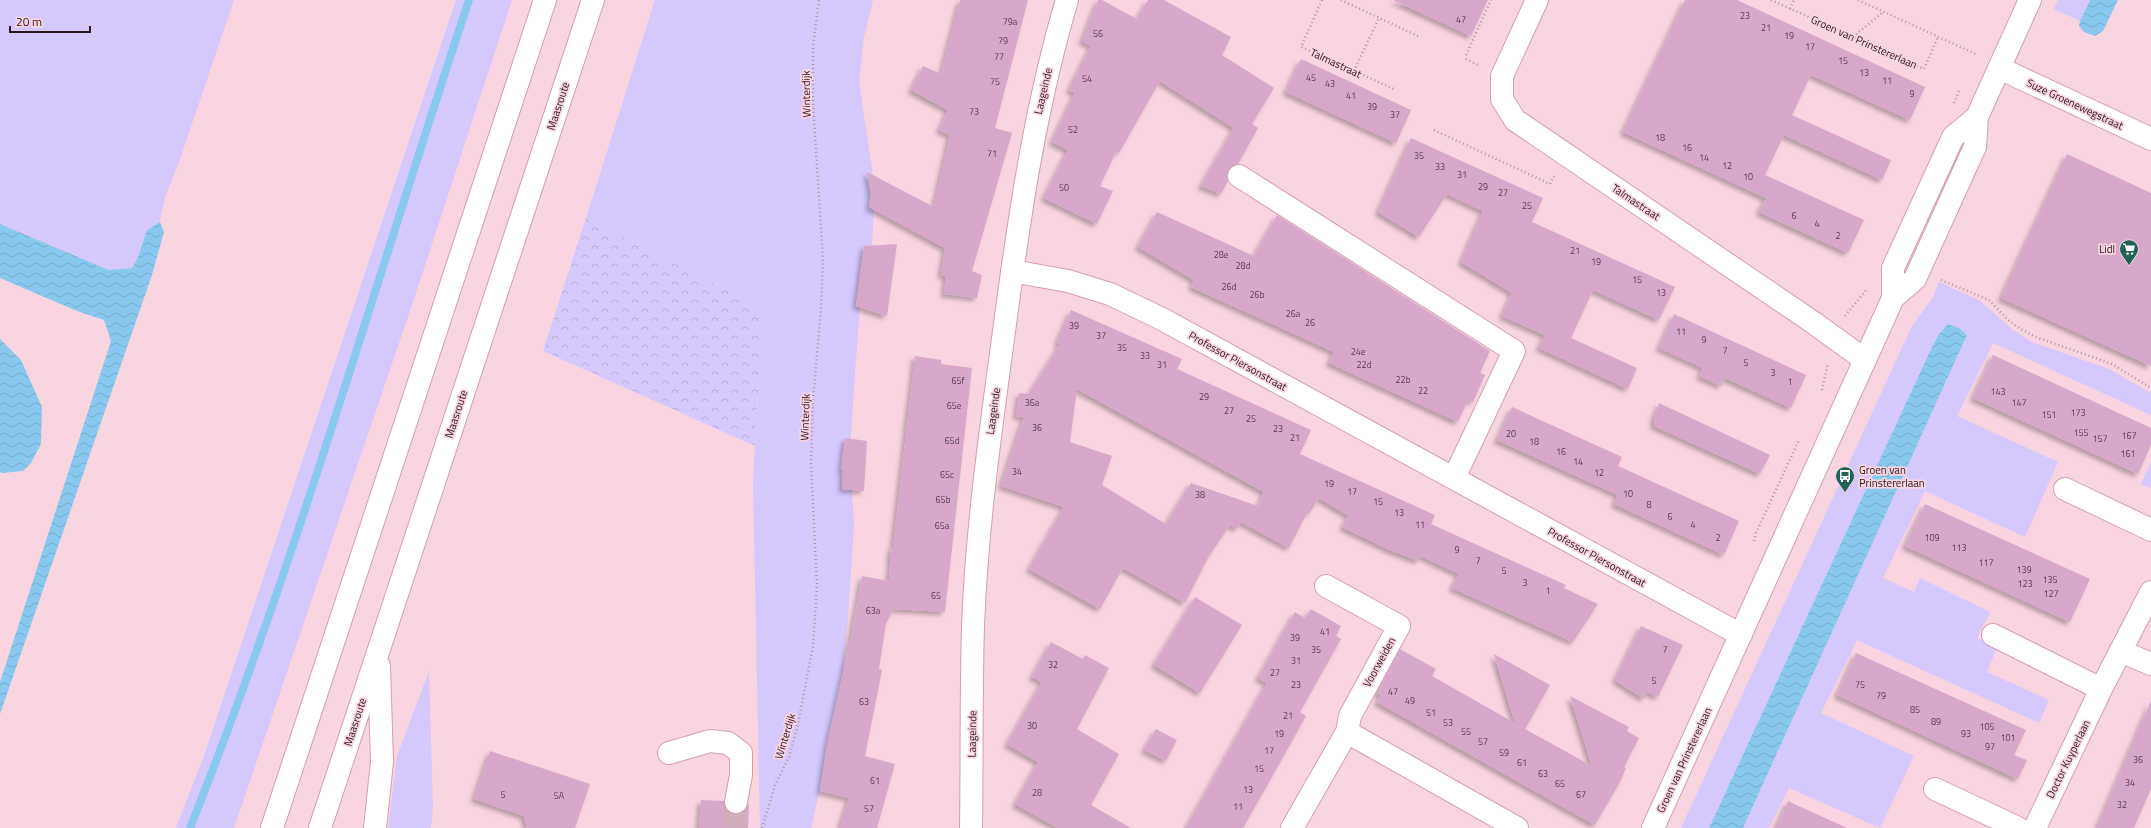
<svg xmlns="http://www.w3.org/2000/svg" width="2151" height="828" viewBox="0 0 2151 828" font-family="'Titillium Web',sans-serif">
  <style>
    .green { fill: #d5c8fc }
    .forest { fill: url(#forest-crowns) }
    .water { fill: url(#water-waves) }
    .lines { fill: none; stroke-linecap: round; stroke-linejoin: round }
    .stream { stroke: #89c9f0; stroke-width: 8 }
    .building { fill: #d7a8ca; fill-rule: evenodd; filter: url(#shadow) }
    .minor-tunnel { stroke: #d0afba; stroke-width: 22; stroke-dasharray: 22 11; stroke-linecap: butt }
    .minor-casing { stroke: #d59db0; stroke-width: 24 }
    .highway-casing { stroke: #d59db0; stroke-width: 24 }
    .path { stroke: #b1929d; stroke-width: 2.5; stroke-dasharray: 1 3; stroke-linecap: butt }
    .minor { stroke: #fff; stroke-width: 22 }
    .highway { stroke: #fff; stroke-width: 22 }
    .labels { text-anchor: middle; stroke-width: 3.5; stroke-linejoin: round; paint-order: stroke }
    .number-label { font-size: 9px; fill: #573b4a }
    .street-label { font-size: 11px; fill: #2c171f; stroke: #f9d5e1 }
    .poi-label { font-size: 11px; fill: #2c171f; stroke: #f9d5e1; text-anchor: end }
  </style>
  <defs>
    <pattern id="forest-crowns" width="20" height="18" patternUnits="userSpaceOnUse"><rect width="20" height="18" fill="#d5c8fc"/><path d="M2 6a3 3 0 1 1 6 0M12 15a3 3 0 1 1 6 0" fill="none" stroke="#b7abd8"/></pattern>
    <pattern id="water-waves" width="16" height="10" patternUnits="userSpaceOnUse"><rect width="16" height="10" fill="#89c9f0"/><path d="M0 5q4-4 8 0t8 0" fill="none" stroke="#76accd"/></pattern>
    <filter id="shadow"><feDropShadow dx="-3.5" dy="3.5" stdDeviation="2" flood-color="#0004"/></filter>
  </defs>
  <rect width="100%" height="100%" fill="#f9d5e1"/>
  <path class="green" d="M0 0H234L179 162 165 197 160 222 147 230 138 257 132 268 110 270 0 224Z
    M456 0H512L413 302 234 828H176L204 756Z
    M655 0H873L864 37 859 81 875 190 871 264 860 306 854 387 850 452 854 525 849 604 841 702 811 828H760L753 481 763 313 750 302 586 218Z
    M2058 0H2090L2080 21 2054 9Z
    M1939 282 1979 300 2013 330 2032 342 2109 369 2151 393V415L1993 343 1957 416 2058 462 2025 537 1925 491 1883 578 1914 592 1920 578 1990 612 1977 638 1997 647 1987 672 2049 700 2039 723 1857 640 1821 713 1914 756 1880 828 1789 788 1769 828H1743L1967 335 1959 328 1948 325 1939 334 1931 349 1709 828H1681L1912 326 1933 297Z
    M2151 462V488L2141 484Z
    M429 671 433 807 431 828H388L397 756Z"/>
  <path class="forest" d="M586 218 750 302 763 313 755 446 543 351Z"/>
  <path class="water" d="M2090 0H2118L2103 31 2095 36 2084 32 2079 26 2080 21Z
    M160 222 164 232 152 275 0 714V682L111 341 104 320 77 311 0 278V224L109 270 132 268 138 257 147 230Z
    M1948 324 1959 328 1967 335 1743 828H1709L1931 349 1939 334Z
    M0 339 21 360 42 407 41 444 31 463 23 471 2 473 0 472Z"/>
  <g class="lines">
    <path class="stream" d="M190 828C298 558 377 276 469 0"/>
  </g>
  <path class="building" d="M960 0H1028L995 128 1012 133 972 271 982 275 977 298 944 294 946 276 941 275 945 248 869 207 871 195 867 172 934 207 950 135 939 130 948 110 911 90 923 66 941 74Z
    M1098 0H1102L1137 19 1148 0H1164L1231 37 1222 55 1274 88 1252 124 1258 128 1238 164 1228 170V181L1221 194 1201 186 1234 128 1160 81 1119 153 1116 152 1100 186 1113 191 1097 224 1044 198 1068 150 1052 142 1075 93 1069 90 1091 46 1082 41Z
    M1393 0H1488L1471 36Z
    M1685 0H1737L1925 87 1910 120 1811 75 1792 115 1891 160 1882 180 1784 135 1765 175 1864 220 1848 253 1759 212 1766 198 1623 132Z
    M1301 59 1411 110 1396 143 1286 92Z
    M1411 138 1543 198 1532 222 1675 287 1659 320 1593 290 1571 338 1637 368 1628 389 1539 348 1545 335 1502 316 1512 293 1461 262 1483 211 1447 194 1419 237 1378 212Z
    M2067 154 2151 193V366L2001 298Z
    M1157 212 1254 256 1277 215 1490 351 1480 373 1485 375 1473 402 1468 400 1458 422 1329 363 1334 352 1191 287 1194 280 1138 247Z
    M897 244 887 316 856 306 864 246Z
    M1071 310 1182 359 1177 369 1311 430 1300 454 1435 515 1431 524 1566 585 1564 588 1598 604 1573 642 1452 588 1459 574 1421 556 1418 561 1396 552V553L1342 527 1349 516 1319 498 1309 514 1307 513 1289 548 1241 522 1237 529 1230 525 1209 556 1185 603 1123 568 1100 609 1029 569 1064 507 1001 486 1024 417 1016 416 1019 393 1029 394 1060 344 1057 343ZM1077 389 1264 492 1258 506 1191 483 1166 524 1102 485 1112 456 1070 442Z
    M1674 314 1806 375 1791 408 1725 378 1721 386 1699 376 1703 368 1659 348Z
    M1993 355 2151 428V445L2138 474 1973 398Z
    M915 356 941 360V364L972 368 945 612 894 609 886 623 879 669 882 670 865 756 895 764 877 828H840L849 798 820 791 827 745 852 632 862 576 889 581 891 547H893Z
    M1659 403 1770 455 1760 474 1654 426V417Z
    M1512 407 1622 457 1618 466 1739 521 1724 555 1614 504 1618 495 1497 440Z
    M845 438 867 441 864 491 842 489 843 470H841Z
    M1925 504 2090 579 2070 622 1905 546Z
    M1195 597 1242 625 1200 693 1154 665Z
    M1311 609 1341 626 1336 636 1341 639 1300 712 1306 716 1264 791 1243 828H1186L1267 683 1258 678 1295 612 1305 618Z
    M1641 626 1683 645 1658 697 1647 692 1644 699 1615 680Z
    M1051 642 1083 659 1085 655 1109 668 1077 729 1119 754 1091 805 1131 828H1058L1015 804 1038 762 1007 744 1042 682 1032 677Z
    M1400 649 1436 669 1432 676 1515 723 1494 654 1550 685 1525 729 1592 766 1570 696 1629 727 1627 731 1639 738 1624 767 1626 768 1620 782 1595 825 1377 702 1381 695 1377 693Z
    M1856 653 2026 730 2014 755 2027 760 2018 779 1837 695Z
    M2151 701V789L2134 828H2097Z
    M1156 729 1177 740 1166 761 1144 750Z
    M490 751 590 784 575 828H527L524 816 474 799Z
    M701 800 724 801 728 811 734 814 745 810 749 803 748 828H699Z
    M1788 801 1790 802 1847 828H1776Z"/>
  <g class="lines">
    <path class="minor-tunnel" d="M734 828 736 802"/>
    <g class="minor-casing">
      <path id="minor" d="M1537 0 1502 76V99L1515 120 1814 323 1865 360
        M1999 68 2151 139
        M1239 176 1514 351 1454 478
        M1012 271 1068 281 1110 294 1162 319 1741 635
        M1893 298V268L1953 137 1977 117
        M2065 489 2151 530
        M1326 586 1399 626 1350 716 1347 732
        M1993 635 2101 689
        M2120 651 2151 664
        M669 753 710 741 728 743 741 753V775L736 802
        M1935 789 2018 828
        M971 828C972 761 971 693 973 626 977 520 993 414 1007 309 1021 205 1037 101 1067 0
        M1292 828 1347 732 1517 828
        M1653 828 1893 298 1915 279 1968 162 1975 147 1977 117 2030 0
        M2035 828 2101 689 2151 592"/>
    </g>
    <g class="highway-casing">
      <path id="highway" d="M272 828 545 0
        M320 828 593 0
        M375 828 382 762 379 666"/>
    </g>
    <path class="path" d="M1322 0 1301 47 1396 90
      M1341 0 1420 37
      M1771 0 1924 69 1938 37
      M1858 0 1976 54
      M1790 9 1794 0
      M1853 37 1883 12
      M1466 55 1491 0
      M1466 59 1480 66
      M1354 71 1379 18
      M1954 103 1959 91
      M1434 130 1550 184 1554 176
      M1941 280 1989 300 2007 319 2019 328 2036 337 2112 364 2151 388
      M1845 316 1867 289
      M1822 390 1828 363
      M1754 541 1756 533 1799 440
      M762 828 775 785 789 757 797 729 813 646 817 586 811 464 813 400 821 309 823 260 813 103V46L819 0"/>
    <use href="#minor" class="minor"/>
    <use href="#highway" class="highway"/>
  </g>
  <defs>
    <g id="supermarket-pin" transform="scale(1)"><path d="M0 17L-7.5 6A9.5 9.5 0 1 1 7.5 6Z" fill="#1e6355" stroke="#f9d5e1"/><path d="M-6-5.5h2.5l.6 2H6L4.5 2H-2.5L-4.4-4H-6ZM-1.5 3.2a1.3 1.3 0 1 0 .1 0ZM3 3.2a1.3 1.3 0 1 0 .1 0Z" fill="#fff"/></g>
    <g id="bus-pin" transform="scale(1)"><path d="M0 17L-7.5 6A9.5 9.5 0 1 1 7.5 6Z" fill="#1e6355" stroke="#f9d5e1"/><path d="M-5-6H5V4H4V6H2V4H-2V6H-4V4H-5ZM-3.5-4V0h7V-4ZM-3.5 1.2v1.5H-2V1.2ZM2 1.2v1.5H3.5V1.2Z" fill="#fff"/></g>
  </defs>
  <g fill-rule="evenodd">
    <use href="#supermarket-pin" x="2129" y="249"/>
    <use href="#bus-pin" x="1845" y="476"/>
  </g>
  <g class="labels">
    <g class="number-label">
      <text x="1745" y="19">23</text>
      <text x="1461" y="23">47</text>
      <text x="1010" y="25">79a</text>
      <text x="1766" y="31">21</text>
      <text x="1098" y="37">56</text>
      <text x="1789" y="39">19</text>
      <text x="1003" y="44">79</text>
      <text x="1810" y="50">17</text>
      <text x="999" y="60">77</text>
      <text x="1843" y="64">15</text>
      <text x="1864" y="76">13</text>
      <text x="1311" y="81">45</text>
      <text x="1087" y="82">54</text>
      <text x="1887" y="84">11</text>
      <text x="995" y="85">75</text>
      <text x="1330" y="87">43</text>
      <text x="1912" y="97">9</text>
      <text x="1351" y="99">41</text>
      <text x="1372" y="110">39</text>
      <text x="974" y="115">73</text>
      <text x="1395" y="118">37</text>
      <text x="1073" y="133">52</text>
      <text x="1660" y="141">18</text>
      <text x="1687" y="151">16</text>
      <text x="992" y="157">71</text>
      <text x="1419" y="159">35</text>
      <text x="1704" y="161">14</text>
      <text x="1727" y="169">12</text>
      <text x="1440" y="170">33</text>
      <text x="1462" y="178">31</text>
      <text x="1748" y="180">10</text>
      <text x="1483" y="190">29</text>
      <text x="1064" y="191">50</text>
      <text x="1503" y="196">27</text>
      <text x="1527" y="209">25</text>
      <text x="1794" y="219">6</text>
      <text x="1817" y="227">4</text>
      <text x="1838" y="239">2</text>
      <text x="1575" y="254">21</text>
      <text x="1221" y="258">28e</text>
      <text x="1596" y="265">19</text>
      <text x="1243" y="269">28d</text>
      <text x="1637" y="283">15</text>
      <text x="1229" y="290">26d</text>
      <text x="1661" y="296">13</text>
      <text x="1257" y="298">26b</text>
      <text x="1293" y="317">26a</text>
      <text x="1310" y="326">26</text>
      <text x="1074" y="329">39</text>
      <text x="1681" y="335">11</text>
      <text x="1101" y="339">37</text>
      <text x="1704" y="343">9</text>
      <text x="1122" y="351">35</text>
      <text x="1725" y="354">7</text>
      <text x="1358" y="355">24e</text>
      <text x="1145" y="359">33</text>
      <text x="1746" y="366">5</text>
      <text x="1162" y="368">31</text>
      <text x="1364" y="368">22d</text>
      <text x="1773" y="376">3</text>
      <text x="1403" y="383">22b</text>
      <text x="958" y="384">65f</text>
      <text x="1790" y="385">1</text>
      <text x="1423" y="394">22</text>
      <text x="1998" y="395">143</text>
      <text x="1204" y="400">29</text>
      <text x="1032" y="406">36a</text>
      <text x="2019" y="406">147</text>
      <text x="954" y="409">65e</text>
      <text x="1229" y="414">27</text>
      <text x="2078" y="416">173</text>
      <text x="2049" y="418">151</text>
      <text x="1251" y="422">25</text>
      <text x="1037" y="431">36</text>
      <text x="1278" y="432">23</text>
      <text x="2081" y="436">155</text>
      <text x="1511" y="437">20</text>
      <text x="2129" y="439">167</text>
      <text x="1295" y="441">21</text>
      <text x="2100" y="442">157</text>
      <text x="952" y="444">65d</text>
      <text x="1534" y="445">18</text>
      <text x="1561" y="455">16</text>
      <text x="2128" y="457">161</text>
      <text x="1578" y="465">14</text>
      <text x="1017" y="475">34</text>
      <text x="1599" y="476">12</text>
      <text x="947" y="478">65c</text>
      <text x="1329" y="487">19</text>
      <text x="1352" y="495">17</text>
      <text x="1628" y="497">10</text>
      <text x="1200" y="498">38</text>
      <text x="943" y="503">65b</text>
      <text x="1378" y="505">15</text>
      <text x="1649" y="508">8</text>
      <text x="1399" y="516">13</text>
      <text x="1670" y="520">6</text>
      <text x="1420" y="528">11</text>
      <text x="1693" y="528">4</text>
      <text x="942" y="529">65a</text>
      <text x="1718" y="541">2</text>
      <text x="1932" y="541">109</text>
      <text x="1959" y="551">113</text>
      <text x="1457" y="553">9</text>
      <text x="1478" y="564">7</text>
      <text x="1986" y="566">117</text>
      <text x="2024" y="573">139</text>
      <text x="1504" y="574">5</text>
      <text x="2050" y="583">135</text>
      <text x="1525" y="586">3</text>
      <text x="2025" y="587">123</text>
      <text x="1548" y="594">1</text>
      <text x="2051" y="597">127</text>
      <text x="936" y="599">65</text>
      <text x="873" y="614">63a</text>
      <text x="1325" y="635">41</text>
      <text x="1295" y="641">39</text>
      <text x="1316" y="653">35</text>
      <text x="1665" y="653">7</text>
      <text x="1296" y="664">31</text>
      <text x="1053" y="668">32</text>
      <text x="1275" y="676">27</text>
      <text x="1654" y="684">5</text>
      <text x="1296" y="688">23</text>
      <text x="1860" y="688">75</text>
      <text x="1393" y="695">47</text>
      <text x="1881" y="699">79</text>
      <text x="1410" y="704">49</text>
      <text x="864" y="705">63</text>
      <text x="1915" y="713">85</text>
      <text x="1431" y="716">51</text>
      <text x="1288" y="719">21</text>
      <text x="1936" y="725">89</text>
      <text x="1448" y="726">53</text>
      <text x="1032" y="729">30</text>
      <text x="1987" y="730">105</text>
      <text x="1466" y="735">55</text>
      <text x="1279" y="737">19</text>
      <text x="1966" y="737">93</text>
      <text x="2008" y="741">101</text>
      <text x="1483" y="745">57</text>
      <text x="1990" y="750">97</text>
      <text x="1269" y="754">17</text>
      <text x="1504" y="756">59</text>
      <text x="2138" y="763">36</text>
      <text x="1522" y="766">61</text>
      <text x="1259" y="772">15</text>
      <text x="1543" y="777">63</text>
      <text x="875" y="784">61</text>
      <text x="2130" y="786">34</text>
      <text x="1560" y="787">65</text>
      <text x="1248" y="793">13</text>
      <text x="1037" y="796">28</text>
      <text x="503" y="798">5</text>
      <text x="1581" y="798">67</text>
      <text x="559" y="799">5A</text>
      <text x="2122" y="808">32</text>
      <text x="1238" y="810">11</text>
      <text x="869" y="812">57</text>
    </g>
    <g class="street-label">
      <text transform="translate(1864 42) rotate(24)" y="4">Groen van Prinstererlaan</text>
      <text transform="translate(1336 63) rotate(25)" y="4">Talmastraat</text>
      <text transform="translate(1043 91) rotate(-77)" y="4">Laageinde</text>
      <text transform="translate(806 94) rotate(-91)" y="4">Winterdijk</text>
      <text transform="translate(2075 104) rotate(25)" y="4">Suze Groenewegstraat</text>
      <text transform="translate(558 106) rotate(-72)" y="4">Maasroute</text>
      <text transform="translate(1636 202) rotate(34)" y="4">Talmastraat</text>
      <text transform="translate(1238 361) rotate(29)" y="4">Professor Piersonstraat</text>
      <text transform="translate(993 411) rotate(-82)" y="4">Laageinde</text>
      <text transform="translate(456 414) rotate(-72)" y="4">Maasroute</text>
      <text transform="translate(805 417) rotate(-88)" y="4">Winterdijk</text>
      <text transform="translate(1597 557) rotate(29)" y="4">Professor Piersonstraat</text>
      <text transform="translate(1379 662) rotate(-61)" y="4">Voorweiden</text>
      <text transform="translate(355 722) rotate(-72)" y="4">Maasroute</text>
      <text transform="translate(972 734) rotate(-89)" y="4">Laageinde</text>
      <text transform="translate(785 736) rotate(-73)" y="4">Winterdijk</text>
      <text transform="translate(2068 759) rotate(-64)" y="4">Doctor Kuyperlaan</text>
      <text transform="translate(1684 760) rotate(-65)" y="4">Groen van Prinstererlaan</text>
    </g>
    <g class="poi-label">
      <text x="2115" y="253">Lidl</text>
      <text x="1859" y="474" text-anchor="start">Groen van<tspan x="1859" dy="13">Prinstererlaan</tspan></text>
    </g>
  </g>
  <path d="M10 26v6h80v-6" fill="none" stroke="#2c171f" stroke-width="2"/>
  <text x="16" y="26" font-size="12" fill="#2c171f" stroke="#f9d5e1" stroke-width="3" paint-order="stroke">20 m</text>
</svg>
